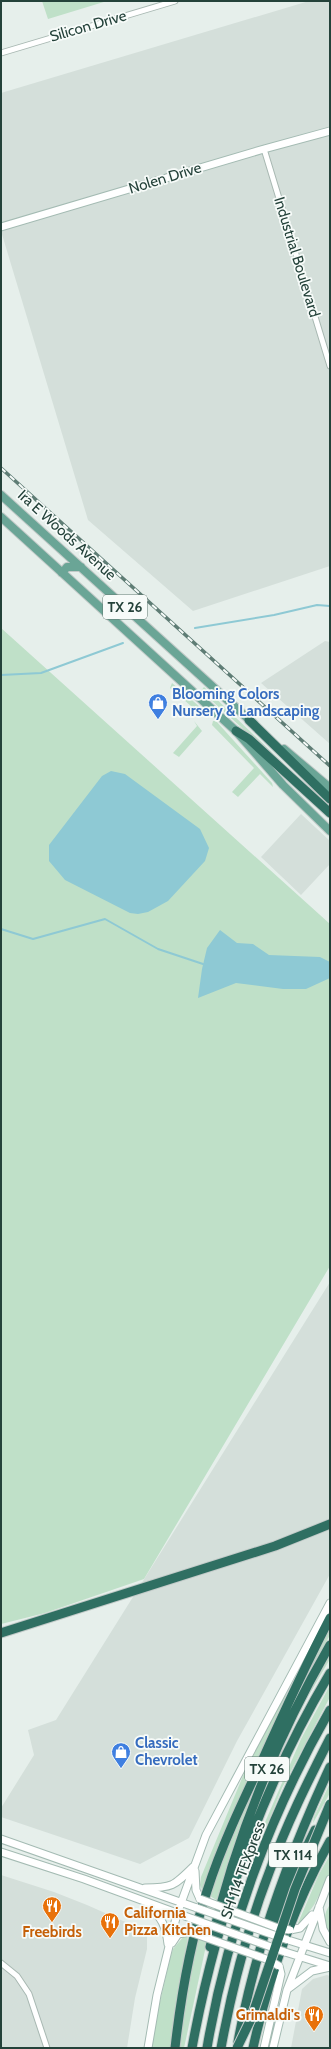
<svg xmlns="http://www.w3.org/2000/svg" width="331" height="2049" viewBox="0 0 331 2049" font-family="Cabin,sans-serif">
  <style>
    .built { fill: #d4dfda }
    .green { fill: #bfe0c8 }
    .water { fill: #8ec9d4 }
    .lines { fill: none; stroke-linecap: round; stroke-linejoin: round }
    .stream { stroke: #8ec9d4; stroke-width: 2 }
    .street-casing { stroke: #a8b8b2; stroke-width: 7 }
    .secondary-casing { stroke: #a4bbb3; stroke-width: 9 }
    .primary-casing { stroke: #c2cac8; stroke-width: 10 }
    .highway-casing { stroke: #c2cac8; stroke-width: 11 }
    .street { stroke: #fff; stroke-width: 5 }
    .secondary { stroke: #fff; stroke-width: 7 }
    .primary { stroke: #6aa596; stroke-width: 8 }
    .highway { stroke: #2f6f62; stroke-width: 9 }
    .rail-casing { stroke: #5f7d75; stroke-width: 3.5 }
    .rail { stroke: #f7fbf9; stroke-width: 2; stroke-dasharray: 6; stroke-linecap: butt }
    .secondary-bridge-casing { stroke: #a4bbb3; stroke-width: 9; stroke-linecap: butt }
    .highway-bridge-casing { stroke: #c2cac8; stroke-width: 11; stroke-linecap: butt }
    .secondary-bridge { stroke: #fff; stroke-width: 7 }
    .highway-bridge { stroke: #2f6f62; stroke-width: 9 }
    .labels { text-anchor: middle; stroke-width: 3.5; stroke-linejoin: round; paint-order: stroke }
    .shield { fill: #f7fbf9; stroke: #637a73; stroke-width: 1 }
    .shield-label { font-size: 14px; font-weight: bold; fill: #24423a }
    .street-label { font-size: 15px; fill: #24423a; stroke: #f7fbf9 }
    .shop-label { font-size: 15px; font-weight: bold; fill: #366cbe; stroke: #f7fbf9; text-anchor: start }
    .food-label { font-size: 15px; font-weight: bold; fill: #c56008; stroke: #f7fbf9; text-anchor: start }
  </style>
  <rect width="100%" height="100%" fill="#e6efeb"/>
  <path class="built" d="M309 1H330V566L193 611 88 520 1 231V93Z
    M325 641 330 642V744L261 683Z
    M301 814 330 841V864L301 895 261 857Z
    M330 1282V1574L237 1741 189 1838 140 1864 1 1817V1808L34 1755 28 1730 56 1720Z
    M1 1875 54 1892 87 1905 139 1928 147 1936V1949L135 1998 127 2048H1Z
    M327 1975 330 1976V2048H291L302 1989 313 1979Z"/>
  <path class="green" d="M42 1H107L48 19Z
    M1 628 330 924V1266L144 1579 45 1613 1 1624Z
    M172 683 200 707 201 712H198L170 688Z
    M204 687 283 763 282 764 201 691Z
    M194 721 202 731 179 757 173 753 197 726Z
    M213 721H216L272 783 273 787 260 774 238 797 232 792 254 768 212 725Z
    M330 1623V1635L310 1671 307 1669Z
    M330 1651V1659L306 1700 267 1777 288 1729Z
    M330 1685V1697L282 1788 266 1828 263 1827 301 1739Z
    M285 1695 287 1697 227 1824 203 1892 200 1885 201 1877 250 1759Z
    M260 1775 239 1832 218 1901 210 1896 212 1888 234 1829Z
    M330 1783V1793L313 1823 314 1817Z
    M330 1855V1873L314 1905 300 1924 298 1923 319 1874Z
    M330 1905V1933C322 1927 324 1911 330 1905Z
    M184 1936H188L174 2020 171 2048H152L155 2023 170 1959 173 1949Z
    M197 1938 207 1941 184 2048H178Z"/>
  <path class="water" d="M111 771 125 774 200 829 209 848 205 861 168 901 148 912 138 914 130 913 65 880 49 861V845L102 776Z
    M220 930 237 943 253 944 269 955 320 957 330 962V978L306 989H283L236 983 198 998 202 969 207 948Z"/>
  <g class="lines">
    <path class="stream" d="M195 628 274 615 317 605 330 606
      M1 675 41 673 123 643
      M1 929 33 939 105 919 158 949 203 964"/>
    <g class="street-casing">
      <path id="street" d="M1 53 175 1
        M264 149 330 366
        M1 1963 17 1976 29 1994 47 2048"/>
    </g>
    <g class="secondary-casing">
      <path id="secondary" d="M1 227 264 149 330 131
        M1 1839 197 1908
        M1 1852 84 1879 193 1919
        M195 1871 196 1890 200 1899
        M145 1888C172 1888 174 1886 193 1867
        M148 1906C162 1917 166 1927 168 1944
        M319 1907 323 1929 330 1942
        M290 1930 300 1928 312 1915
        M288 1940 330 1953
        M172 1943 178 1934 190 1932
        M285 1952 330 1966
        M288 1989 312 1971 330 1967
        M148 2048 157 1995 177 1914 206 1835 330 1603
        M264 2048 281 1974 279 1966
        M273 2048 287 1990 330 1879"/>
    </g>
    <g class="primary-casing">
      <path id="primary" d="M1 495 254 724
        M1 517 236 731 283 785 330 831
        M62 573 67 567H81
        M284 749 330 788"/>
    </g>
    <g class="highway-casing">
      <path id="highway" d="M249 720 330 799
        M236 731 249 739 330 813
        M1 1633 275 1546 330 1524
        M275 1920 292 1877 315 1830
        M210 1947C235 1840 275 1740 330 1645
        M238 2042C255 1947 289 1855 330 1767
        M175 2048C181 1995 190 1942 207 1891 221 1847 241 1805 261 1763 283 1714 305 1666 330 1618
        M192 2048C216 1917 262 1787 330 1673
        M207 2048C227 1930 270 1814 330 1710
        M221 2048C232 1988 248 1927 270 1870 286 1825 308 1781 330 1738
        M253 2048C269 1976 294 1905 330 1841"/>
    </g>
    <use href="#street" class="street"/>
    <use href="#secondary" class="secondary"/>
    <use href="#primary" class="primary"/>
    <use href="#highway" class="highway"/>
    <g class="rail-casing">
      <path id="rail" d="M1 468 330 766"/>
    </g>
    <use href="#rail" class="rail"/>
    <g class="secondary-bridge-casing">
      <path id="secondary-bridge" d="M200 1899 278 1928 290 1930
        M197 1908 288 1940
        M193 1919 285 1952
        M190 1932 269 1960 279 1966"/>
    </g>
    <g class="highway-bridge-casing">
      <path id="highway-bridge" d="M237 2048 251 2019 295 1889 330 1804"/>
    </g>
    <use href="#secondary-bridge" class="secondary-bridge"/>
    <use href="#highway-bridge" class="highway-bridge"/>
  </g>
  <defs>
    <g id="shop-pin" transform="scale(1)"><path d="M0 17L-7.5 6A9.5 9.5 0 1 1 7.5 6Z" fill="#3f7fe0" stroke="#f7fbf9"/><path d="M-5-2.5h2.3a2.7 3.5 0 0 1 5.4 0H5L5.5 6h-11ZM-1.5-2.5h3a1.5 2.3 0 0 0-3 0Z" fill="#fff"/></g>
    <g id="restaurant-pin" transform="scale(1)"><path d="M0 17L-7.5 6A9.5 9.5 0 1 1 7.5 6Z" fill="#e8710a" stroke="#f7fbf9"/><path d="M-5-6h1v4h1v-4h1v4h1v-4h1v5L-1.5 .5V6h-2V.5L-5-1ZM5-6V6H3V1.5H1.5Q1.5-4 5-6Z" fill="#fff"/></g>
  </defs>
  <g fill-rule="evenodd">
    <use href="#shop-pin" x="158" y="703"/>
    <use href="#shop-pin" x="121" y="1752"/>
    <use href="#restaurant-pin" x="52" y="1906"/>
    <use href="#restaurant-pin" x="110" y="1922"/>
    <use href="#restaurant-pin" x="314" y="2015"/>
  </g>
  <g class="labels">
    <g class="shield">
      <rect x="103" y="595" width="44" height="24" rx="3"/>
      <rect x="245" y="1757" width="44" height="24" rx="3"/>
      <rect x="269" y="1843" width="48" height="24" rx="3"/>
    </g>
    <g class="shield-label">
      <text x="125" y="612">TX 26</text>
      <text x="267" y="1774">TX 26</text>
      <text x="293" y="1860">TX 114</text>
    </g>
    <g class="street-label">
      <text transform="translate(88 26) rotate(-16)" y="5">Silicon Drive</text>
      <text transform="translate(165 178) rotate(-17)" y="5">Nolen Drive</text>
      <text transform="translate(297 257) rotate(73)" y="5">Industrial Boulevard</text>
      <text transform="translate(67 535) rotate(42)" y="5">Ira E Woods Avenue</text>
      <text transform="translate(243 1870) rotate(-70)" y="5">SH 114 TEXpress</text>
    </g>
    <g class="shop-label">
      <text x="172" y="699">Blooming Colors<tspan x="172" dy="17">Nursery &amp; Landscaping</tspan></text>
      <text x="135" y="1748">Classic<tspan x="135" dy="17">Chevrolet</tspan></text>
    </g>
    <g class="food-label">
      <text x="124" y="1918">California<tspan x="124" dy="17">Pizza Kitchen</tspan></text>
      <text x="52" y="1937" text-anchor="middle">Freebirds</text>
      <text x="300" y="2020" text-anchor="end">Grimaldi's</text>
    </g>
  </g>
  <rect width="331" height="2049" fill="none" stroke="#24423a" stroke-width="4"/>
</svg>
